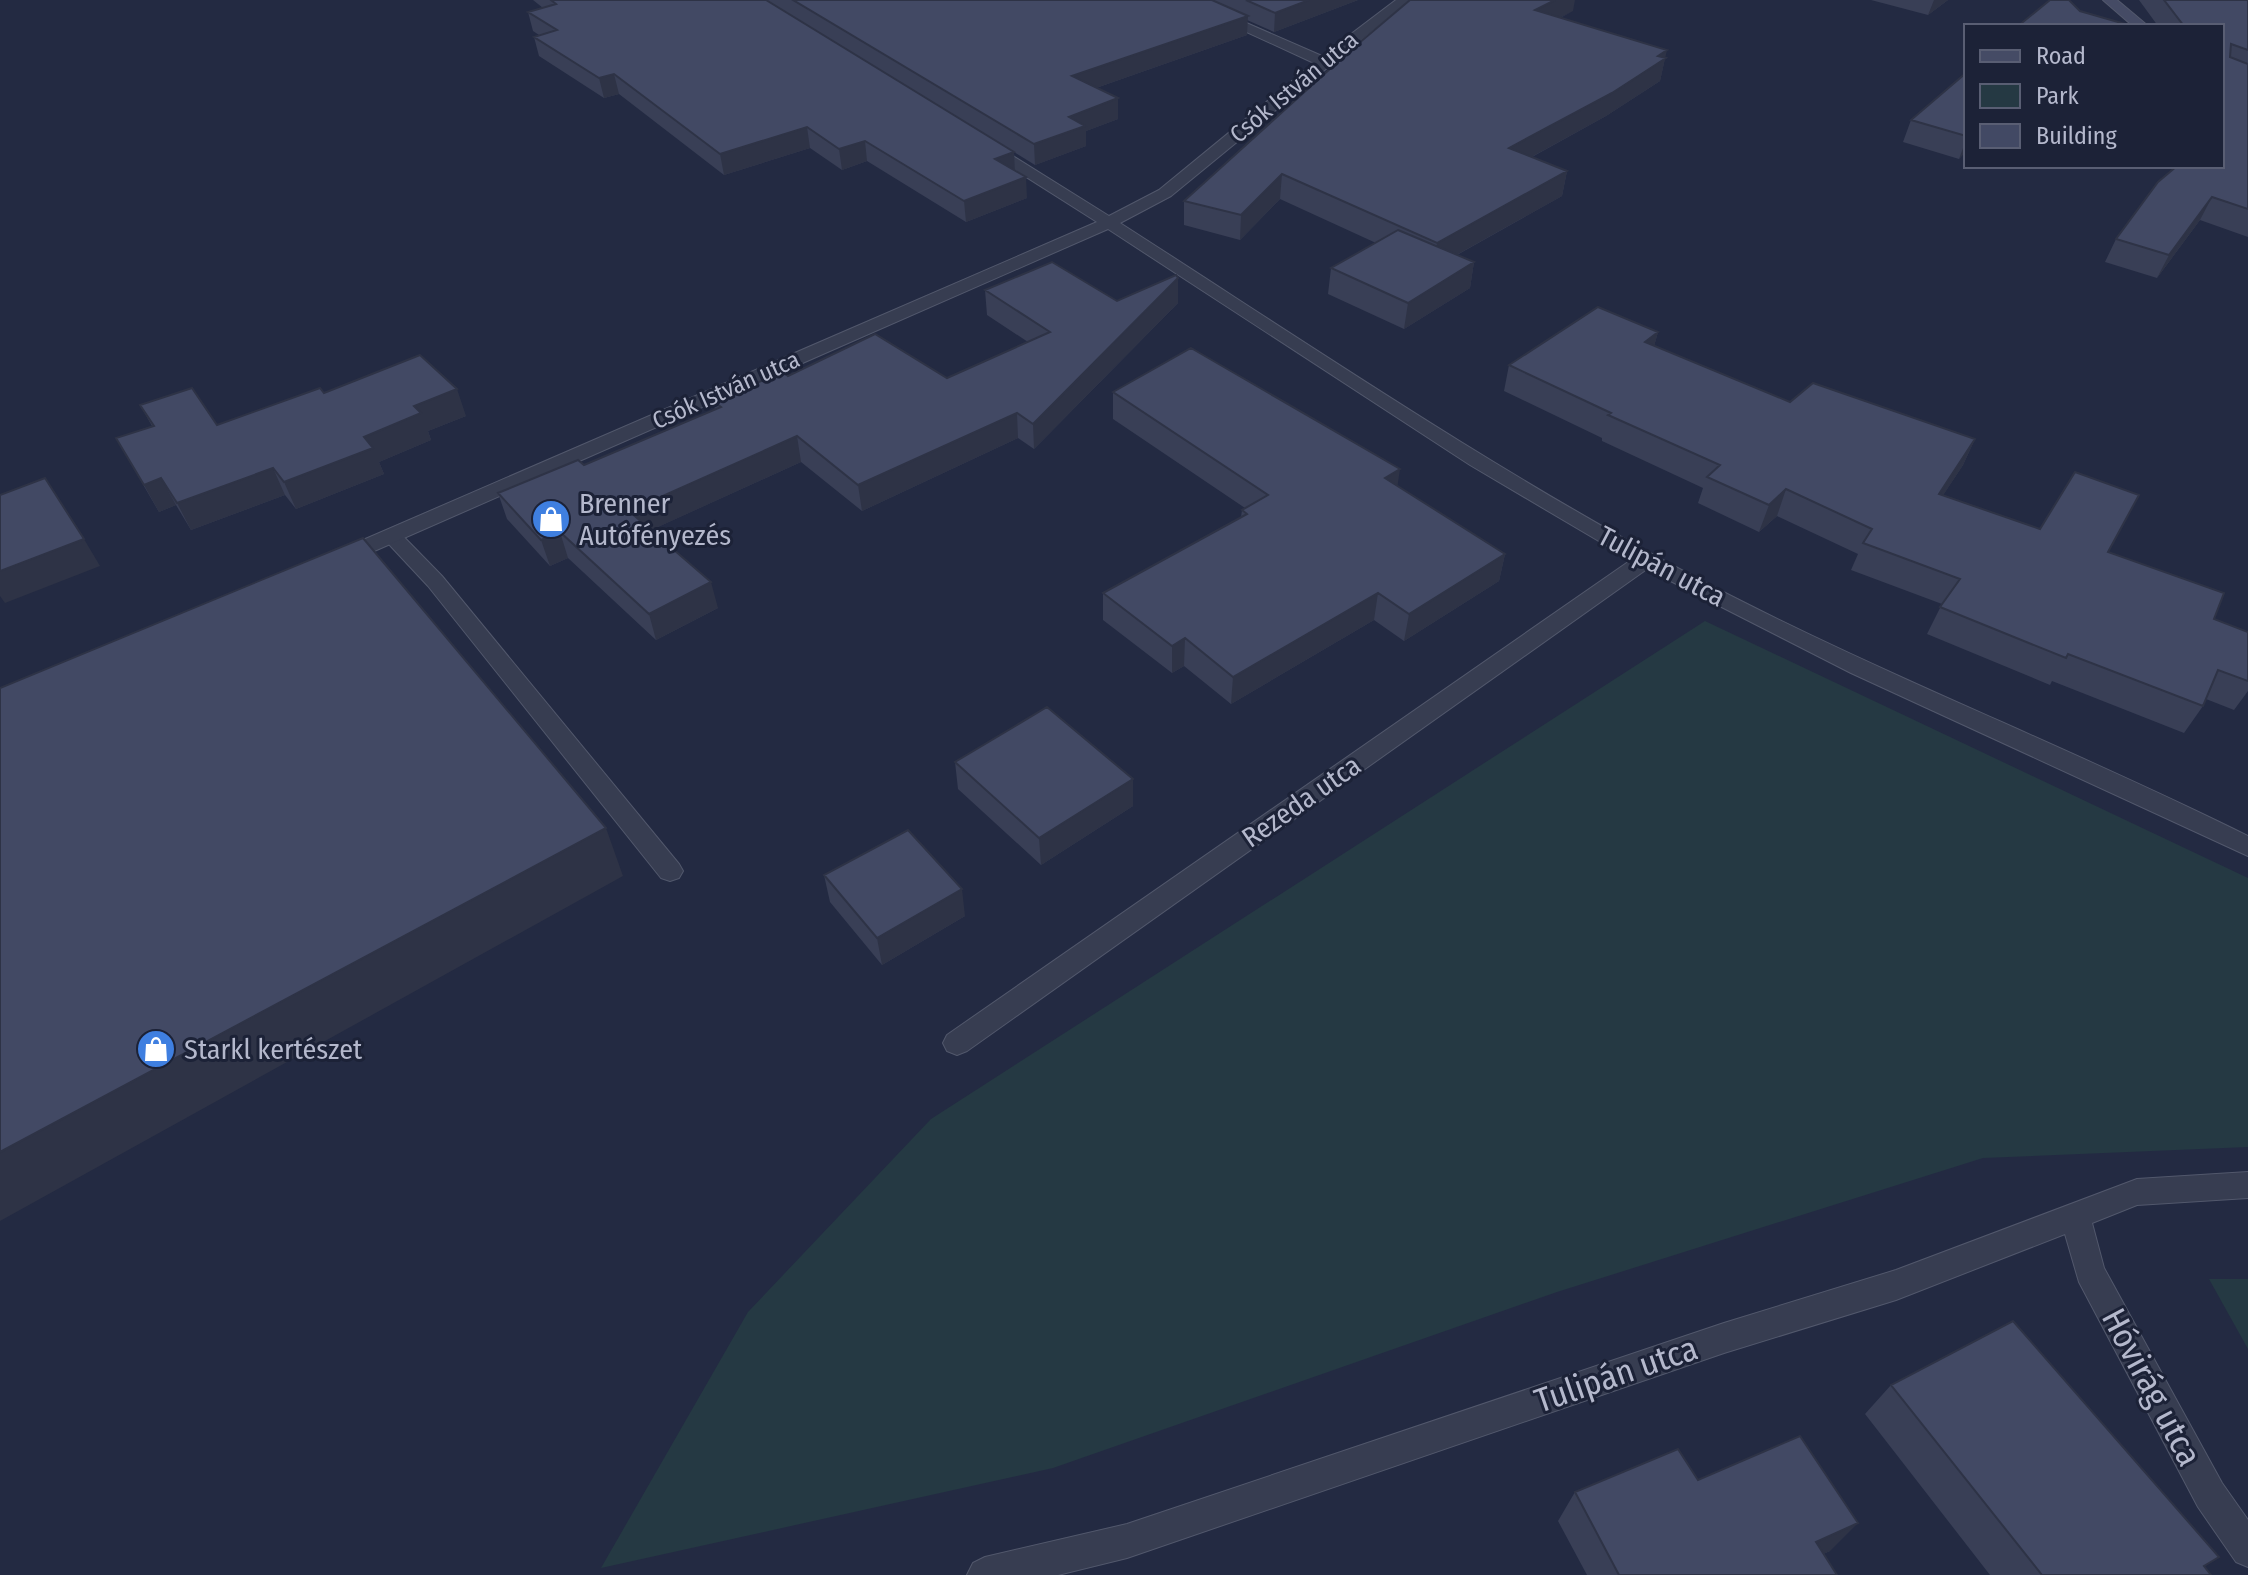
<svg xmlns="http://www.w3.org/2000/svg" width="2248" height="1575" viewBox="0 0 2248 1575" font-family="'Fira Sans Condensed',sans-serif">
  <style>
    .green { fill: #253943 }
    .lines { fill: none; stroke-linecap: round; stroke-linejoin: round }
    .service-casing { stroke: #52586c; stroke-width: 2 }
    .minor-casing { stroke: #52586c; stroke-width: 2 }
    .secondary-casing { stroke: #52586c; stroke-width: 2 }
    .service { fill: #373d51; fill-rule: evenodd }
    .minor { fill: #373d51; fill-rule: evenodd }
    .secondary { fill: #454b65; fill-rule: evenodd }
    .wall { fill: #393f56 }
    .shaded-wall { fill: #2e3346 }
    .building { fill: #424964; stroke: #2e3346; stroke-width: 2 }
    .labels { text-anchor: middle; stroke-width: 6; stroke-linejoin: round; paint-order: stroke }
    .far-street-label { font-size: 24px; fill: #b4b8cc; stroke: #1c2237 }
    .poi-label { font-size: 28px; fill: #b4b8cc; stroke: #1c2237; text-anchor: start }
    .street-label { font-size: 28px; fill: #b4b8cc; stroke: #1c2237 }
    .near-street-label { font-size: 34px; fill: #b4b8cc; stroke: #1c2237 }
  </style>
  <rect width="100%" height="100%" fill="#232a42"/>
  <path class="green" d="M1705 621 2248 878V1147L1983 1158 1557 1292 1053 1468 601 1568 748 1312 931 1119Z
    M2209 1279H2248V1349Z"/>
  <g class="lines">
    <g class="service-casing">
      <path id="service" d="M392 530 399 532 442 576 679 864 683 871 679 878 670 881 661 878 428 586 385 540 382 536Z"/>
    </g>
    <g class="minor-casing">
      <path id="minor" d="M1177 0H1194L1322 56 1396 0H1410L1171 196 1120 223C1307 343 1490 468 1687 573 1869 670 2063 744 2248 836V856L1851 673 1647 569 967 1051 957 1055 947 1051 943 1043 947 1035 1631 560 1470 465 1108 229 347 563H333L330 558 333 553 1097 222 982 149V143H992L1109 216 1159 190 1314 63Z
        M2248 1172V1198L2137 1205 2092 1223 2104 1268 2222 1483 2248 1520V1567L2236 1562 2198 1507 2079 1282 2065 1234 1896 1300 1724 1353 1127 1558 1058 1575H967L973 1563 985 1557 1127 1524 1724 1323 1896 1270 2137 1179Z"/>
    </g>
    <g class="secondary-casing">
      <path id="secondary" d="M2103 0H2117L2148 26H2133Z"/>
    </g>
    <use href="#service" class="service"/>
    <use href="#minor" class="minor"/>
    <use href="#secondary" class="secondary"/>
  </g>
  <path class="wall" d="M533 0H1358L1274 32 1247 20V35L1096 88 1118 98V119L1086 131V146L1035 165 1014 152 1015 171 1027 198 966 222 867 161 842 170 810 148 724 175 619 94 604 98 539 56 534 37 539 35 533 31 528 12 543 8Z
    M1871 0H1948L1928 15Z
    M2139 0H2248V237L2200 220 2157 278 2105 262 2116 239 2222 166V26H2158Z
    M1573 11 1560 18 1665 58 1660 81 1606 116 1532 157 1567 171 1562 196 1457 255 1474 262 1470 288 1404 329 1328 294 1331 268 1376 243 1280 199 1240 240 1184 225V201Z
    M1966 73V151L1959 159 1903 142 1911 120Z
    M985 290 1117 301 1178 303 1034 449 1018 438 862 511 801 462 651 530 718 608 656 640 568 558 550 566 507 519 498 493 584 465 715 410 713 401 788 376 947 378 1028 342 987 315Z
    M1658 332 1654 346 1790 402 1975 439 1963 465 1943 495 2108 552 2214 619 2248 632V691L2234 710 2206 699 2203 706 2184 733 2052 681 2050 685 1927 634 1942 604 1851 570 1858 554 1777 516 1759 532 1698 503 1703 488 1602 441V438L1504 391 1509 365Z
    M1113 392 1398 486 1505 554 1499 581 1404 641 1374 620 1231 704 1184 666 1172 673 1103 620V593L1241 517 1242 510 1245 508 1113 419Z
    M324 393 466 416 428 431 431 440 379 462 384 474 296 509 285 495 191 530 176 505 159 512 116 438 152 426 140 405 217 425Z
    M955 762 1133 806 1041 865 958 789Z
    M824 875 965 916 882 965 830 902Z
    M1891 1385 2204 1566 2211 1575H1990L1865 1414Z
    M1698 1480 1830 1551 1823 1554 1836 1575H1587L1558 1521 1575 1492Z"/>
  <path class="shaded-wall" d="M1309 0H1358L1274 32 1275 13Z
    M1555 0H1575L1573 11 1531 32 1535 10Z
    M1934 0H1948L1928 15Z
    M1248 16 1247 35 1073 96 1072 76Z
    M1667 50 1660 81 1606 116 1504 172 1509 148Z
    M614 74 619 94 604 98 599 78Z
    M1118 98V119L1086 131V146L1035 165 1034 144 1069 117Z
    M807 127 810 148 724 175 720 154Z
    M1966 140V151L1959 159Z
    M865 141 867 161 842 170 839 149Z
    M1014 152 1015 172 995 159Z
    M1567 171 1562 196 1433 268 1437 243Z
    M1282 174 1280 199 1240 240 1241 215Z
    M1026 177 1027 198 966 222 964 201Z
    M2212 197 2200 220 2157 278 2169 255Z
    M1474 262 1470 288 1404 329 1408 303Z
    M1178 278V303L1034 449 1033 424Z
    M1658 332 1651 358 1645 342Z
    M457 389 466 416 428 431 431 440 379 462 384 474 296 509 284 482 364 437 414 406Z
    M1017 413 1018 438 862 511 858 485Z
    M797 436 801 462 636 537 629 511Z
    M1975 439 1963 465 1927 520 1939 494Z
    M273 468 285 495 191 530 177 503Z
    M1400 469 1396 496 1385 478Z
    M161 478 176 505 159 512 144 485Z
    M1786 489 1777 516 1759 532 1769 505Z
    M560 532 568 558 550 566 541 540Z
    M84 539 100 566 5 603 0 596V571Z
    M1505 554 1499 581 1404 641 1409 614Z
    M711 582 718 608 656 640 649 614Z
    M1378 593 1374 620 1231 704 1233 677Z
    M1185 638 1184 666 1172 673V646Z
    M1133 779V806L1041 865 1039 838Z
    M606 828 623 876 0 1221V1152Z
    M962 889 965 916 882 965 877 938Z
    M1858 1523 1830 1551 1790 1569 1816 1542Z"/>
  <path class="building" d="M551 0H766L1014 152 995 159 1026 177 964 201 865 141 839 149 807 127 720 154 614 74 599 78 534 37 557 30 528 12 556 4Z
    M793 0H1212L1248 16 1072 76 1118 98 1069 117 1085 126 1034 144Z
    M1246 0H1309L1275 13Z
    M1410 0H1555L1535 10 1667 50 1658 56 1666 58 1612 93 1509 148 1567 171 1437 243 1282 174 1241 215 1184 201 1352 49Z
    M2050 0H2069L2080 11 2132 26H2018Z
    M2164 0H2248V50L2231 44 2230 57 2248 64V209L2212 197 2169 255 2116 239 2158 182 2177 166H2222V26H2184Z
    M1966 73V136L1911 120Z
    M1398 230 1474 262 1408 303 1331 268Z
    M1052 262 1117 301 1176 275 1178 278 1033 424 1017 413 858 485 797 436 629 511 711 582 649 614 560 532 541 540 498 493 578 460 584 465 721 407 713 401 783 372 788 376 875 334 947 378 1050 332 985 290Z
    M1598 307 1658 332 1645 342 1790 402 1813 383 1975 439 1939 494 2040 529 2075 472 2139 495 2108 552 2224 593 2214 619 2248 632V681L2218 670 2203 706 2068 654 2066 658 1940 607 1960 579 1863 543 1872 529 1786 489 1769 505 1707 477 1720 465 1608 415 1611 413 1509 365Z
    M1191 348 1400 469 1385 478 1505 554 1409 614 1378 593 1233 677 1185 638 1172 646 1103 593 1247 514 1242 510 1268 495 1113 392Z
    M420 355 457 389 414 406 421 413 364 437 373 448 284 482 273 468 177 503 161 478 144 485 116 438 154 426 140 405 192 388 217 425 320 388 324 393Z
    M45 478 84 539 0 571V495Z
    M363 538 606 828 0 1152V688Z
    M1047 707 1133 779 1039 838 955 762Z
    M908 830 962 889 877 938 824 875Z
    M2013 1321 2219 1557 2204 1566 2211 1575H2042L1891 1385Z
    M1800 1436 1858 1523 1816 1542 1837 1575H1619L1575 1492 1678 1449 1698 1480Z"/>
  <defs>
    <g id="shop-disc" transform="scale(2)"><circle r="9.5" fill="#3f7fe0" stroke="#1c2237"/><path d="M-5-2.5h2.3a2.7 3.5 0 0 1 5.4 0H5L5.5 6h-11ZM-1.5-2.5h3a1.5 2.3 0 0 0-3 0Z" fill="#fff"/></g>
  </defs>
  <g fill-rule="evenodd">
    <use href="#shop-disc" x="551" y="519"/>
    <use href="#shop-disc" x="156" y="1049"/>
  </g>
  <g class="labels">
    <g class="far-street-label">
      <text transform="translate(1294 87) rotate(-40)" y="8">Csók István utca</text>
      <text transform="translate(726 390) rotate(-24)" y="8">Csók István utca</text>
    </g>
    <g class="poi-label">
      <text x="579" y="513">Brenner<tspan x="579" dy="32">Autófényezés</tspan></text>
      <text x="184" y="1059">Starkl kertészet</text>
    </g>
    <g class="street-label">
      <text transform="translate(1662 566) rotate(28)" y="10">Tulipán utca</text>
      <text transform="translate(1301 801) rotate(-35)" y="10">Rezeda utca</text>
    </g>
    <g class="near-street-label">
      <text transform="translate(1616 1374) rotate(-19)" y="12">Tulipán utca</text>
      <text transform="translate(2152 1387) rotate(62)" y="12">Hóvirág utca</text>
    </g>
  </g>
  <rect x="1964" y="24" width="260" height="144" fill="#1c2237" stroke="#595e73" stroke-width="2"/>
  <rect x="1980" y="50" width="40" height="12" fill="#454b65" stroke="#595e73" stroke-width="2"/>
  <text x="2036" y="64" font-size="24" fill="#b4b8cc">Road</text>
  <rect x="1980" y="84" width="40" height="24" fill="#253943" stroke="#595e73" stroke-width="2"/>
  <text x="2036" y="104" font-size="24" fill="#b4b8cc">Park</text>
  <rect x="1980" y="124" width="40" height="24" fill="#424964" stroke="#595e73" stroke-width="2"/>
  <text x="2036" y="144" font-size="24" fill="#b4b8cc">Building</text>
</svg>
